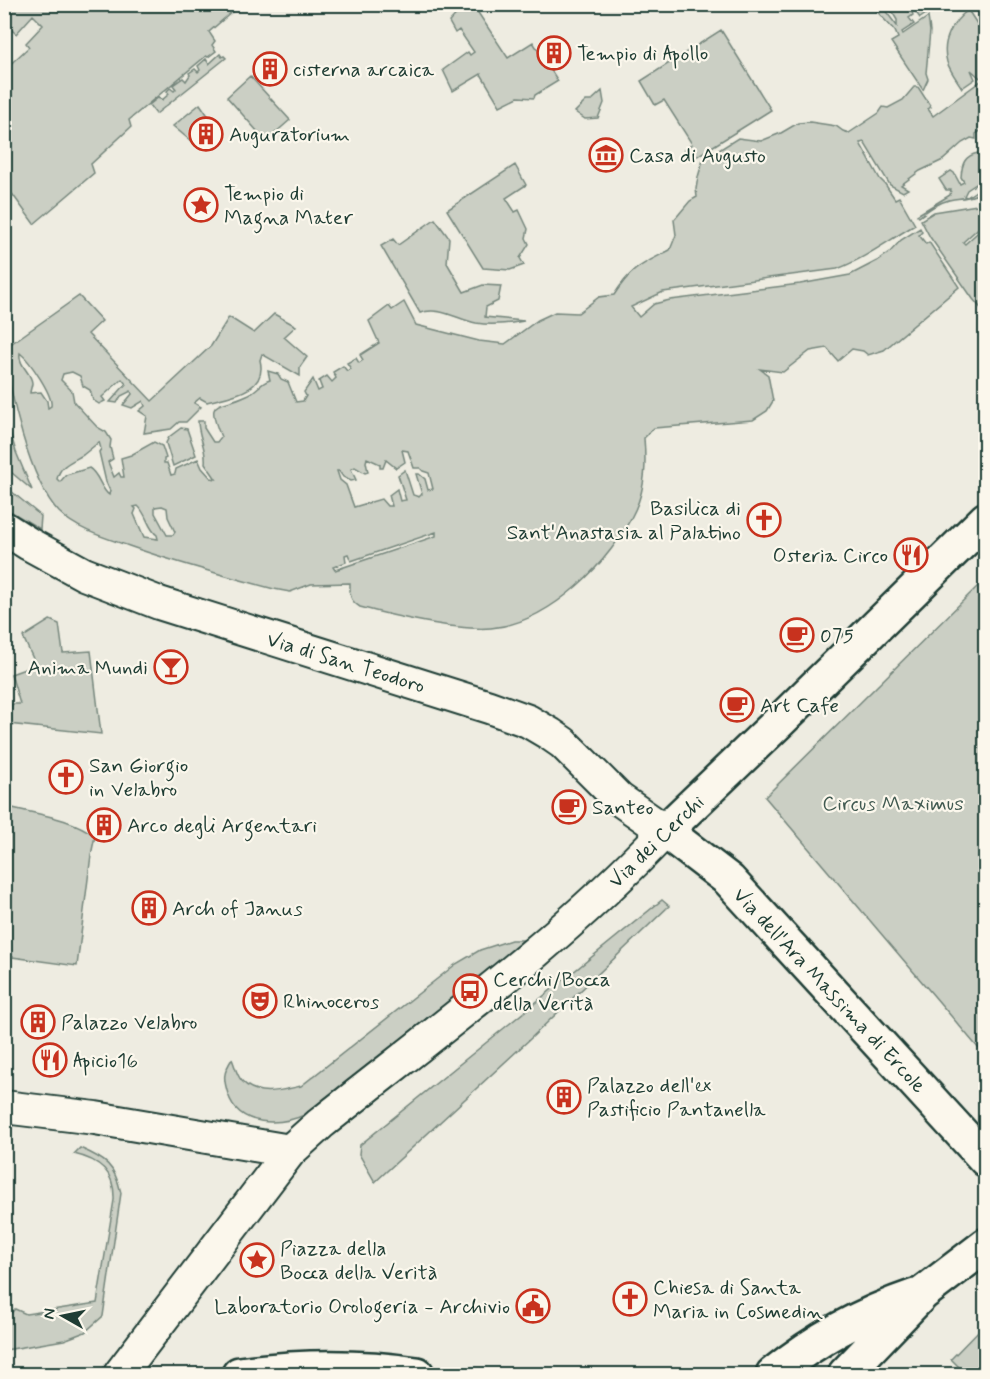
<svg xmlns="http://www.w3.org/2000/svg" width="990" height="1379" viewBox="0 0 990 1379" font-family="Mynerve,sans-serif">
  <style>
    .green { fill: #cbcfc4; stroke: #75867c; stroke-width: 1.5; fill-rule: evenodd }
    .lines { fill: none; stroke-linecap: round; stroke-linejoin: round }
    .minor-casing { stroke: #1f3d34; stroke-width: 36 }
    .major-casing { stroke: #1f3d34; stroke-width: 38 }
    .minor { stroke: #fbf7ec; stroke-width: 32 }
    .major { stroke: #fbf7ec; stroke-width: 33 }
    .labels { text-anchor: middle; stroke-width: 4.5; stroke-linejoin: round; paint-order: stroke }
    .poi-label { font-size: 21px; fill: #1f3d34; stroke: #fbf7ec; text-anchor: start }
    .street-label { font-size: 21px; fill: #1f3d34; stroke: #fbf7ec }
    .park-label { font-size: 21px; fill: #415a51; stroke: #fbf7ec }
  </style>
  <rect width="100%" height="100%" fill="#eeece1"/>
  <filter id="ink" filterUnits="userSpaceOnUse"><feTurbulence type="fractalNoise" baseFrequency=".0167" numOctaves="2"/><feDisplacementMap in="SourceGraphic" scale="12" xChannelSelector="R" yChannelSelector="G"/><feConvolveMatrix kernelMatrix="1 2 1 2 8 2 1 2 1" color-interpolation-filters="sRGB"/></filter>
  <g filter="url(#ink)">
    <path class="green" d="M5 4H240V5L209 32 215 41 212 45 216 51 208 57 206 56 129 120 131 127 91 164 94 173 34 224 5 184 4 70 29 47 26 43 43 25 33 15 16 34 12 30 5 38Z
      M465 5H473L508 58 533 42 558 81 535 95 534 98 518 97 500 106 481 74 453 91 443 70 468 52 470 55 474 52 459 30 455 33 449 22Z
      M871 5H881L897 26V20L888 5H922L926 14 920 18 915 11 912 12 913 15 909 18 914 24 902 32 903 34 928 17 930 31 926 73 928 79 923 90 891 42 898 38 895 31Z
      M968 10 985 36V72L980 78 971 70 975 79 962 88C957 80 950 71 947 62 941 42 952 22 968 10Z
      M721 30 771 110 691 160 684 150 692 144 664 100 655 105 641 81Z
      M220 54 222 57 224 56 226 58 156 114 149 105 159 97 162 100 169 94 167 91 170 88 174 91 176 89 173 85 183 78 186 81 190 75 189 73 195 69 198 72 200 70 198 66 206 59 209 64Z
      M250 76 290 120 266 141 227 97Z
      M985 78V110L983 113 985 114V128L976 134V139L971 138 962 143 943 160 920 171 901 185 908 189 903 192 890 185 864 142 860 143 880 179 885 184 895 199 899 197 915 225C889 240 866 258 837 269L663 292 631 307 639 317 654 304 670 300 800 284 850 275 877 261 890 252 901 240 920 228 922 232 919 235 926 244 929 242 959 287 884 350 868 355 863 351 852 349 838 361 827 348 810 351 783 372 760 369 768 375 773 401 767 411 753 420 654 428 644 438C646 462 646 487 635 510 612 561 550 623 491 628 458 631 393 616 360 607 349 600 350 595 350 583L311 584 290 592 274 589C225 576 177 563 129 546 106 538 77 530 59 512 29 480 9 392 5 348L79 296 102 321 88 334 152 401 211 346 229 317 254 333 274 314 296 326 284 337 307 357 300 367V376L262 354 260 360C268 392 230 396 207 402L200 398 194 403 201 407 186 422H179L171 429 144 433 147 416 139 411 145 406 143 401 132 408 123 405 132 394 131 391 121 396 117 403 110 402 126 384 122 379 102 397 105 401 99 404 93 400 90 390 83 386 80 376 72 372 63 374 61 380 72 391 74 402 97 427 106 432 111 440 110 447 113 459 108 462 114 477 119 473 121 477H124L121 458 131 455 154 442 162 446 166 458 164 459V463H167L171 475 175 474 176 469 198 459 202 468 211 478 216 479 205 463C207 449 198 436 198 421H204V428L213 442H217L221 437C204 397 218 409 247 395 257 391 260 383 270 380L268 371 278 374 281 379 288 382 296 402 303 401 306 396 304 392 313 379 318 391 322 389 319 381 327 376 332 382 336 378 333 372 343 366 347 371 351 369 347 363 356 358 359 363 363 360 360 355 379 343 369 321 389 306 392 310 404 302 416 325 479 341 505 344 538 320 555 312 578 313 599 297 614 295C632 267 641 265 670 250L676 235 674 220 690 201 697 197 696 189 698 177 703 160 738 138 761 141 781 133 798 123 810 122 836 126 843 131 849 133 879 113 883 107 888 108 903 100 914 87H918L931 107 928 109 933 116ZM20 353C30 361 53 395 51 406L48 408 47 401 41 392 30 393C30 390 32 386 32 383 32 373 18 366 20 353ZM99 442 101 449 99 452 106 482 110 491 109 495C100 488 99 474 89 468L66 475 60 482 57 479C60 465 71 462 83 455 88 451 94 446 99 442ZM402 450 408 451 414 468H420L423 471 429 473 433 489 428 490 425 479 419 474H416L422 494 419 497 413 495 405 470 398 475 406 500 400 501 397 489 389 495 392 506H387L381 499 354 507 346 485 340 480 337 471H339L343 477 351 481 356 480 351 469 355 467 365 473 368 472 366 462 367 458 380 464V468H383L386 460 396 468 405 462ZM138 506C147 514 148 529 157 535L158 539 144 537 134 514 136 509 134 507ZM162 506 167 508 168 517 175 532 173 535H167L155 513V507ZM436 532V536L335 570 333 567 346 562 345 555 348 554 351 561Z
      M602 91 604 103 598 118 585 119 575 112 586 101H591Z
      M200 104 211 120 201 129 200 134 193 138 192 142 173 126Z
      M978 153 985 154V178L967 190 964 196 967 197 985 185V190C970 199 964 197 949 200 937 203 928 210 919 217L917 215 950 195 951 190H946L939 179 951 171 954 173 960 184 964 182 961 177C962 164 964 156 978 153Z
      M515 165 526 185 506 198 515 212 519 210 528 229 526 238 529 244 520 258 524 265 510 270 483 268 447 210Z
      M985 201V225L983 224 963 242 965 244 985 226V313L973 299 930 237 921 220 934 212 977 205Z
      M435 219 449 238 447 263 464 292 483 285 501 286 498 301 486 307 485 317 524 321C508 324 492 326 476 323 457 319 439 306 420 313L381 246 393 239 398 245Z
      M4 412 16 452 32 490 5 467Z
      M181 428 187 429 196 455 173 466 166 443 169 437Z
      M5 486 41 516 40 529 5 508Z
      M985 579V1056L765 797Z
      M50 620 59 624 63 653 91 651 101 734 8 724 12 704H20L11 674 36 665 23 637Z
      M5 806C34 814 71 817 95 836L91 855 77 966 5 956Z
      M662 900 669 906 529 1040 375 1182 359 1154 360 1145Z
      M511 940H525L307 1114C280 1126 239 1128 228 1094 223 1078 223 1073 232 1059 235 1066 237 1076 242 1081 257 1098 283 1090 301 1086L456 964 480 950Z
      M80 1148C105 1159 115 1165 121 1193L103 1316 85 1332 64 1340 5 1350V1319L15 1309 26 1314 97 1303 114 1200C115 1172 100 1160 74 1154Z
      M985 1324V1374H966L951 1359Z"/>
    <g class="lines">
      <g class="minor-casing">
        <path id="minor" d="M4 528 29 544 84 574 159 603 489 707 528 721 550 734 563 743 619 799 665 831C561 941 438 1030 320 1124L290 1151 120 1374
          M4 1107 95 1118 290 1151"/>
      </g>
      <g class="major-casing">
        <path id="major" d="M986 519 781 720 665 831 729 880 986 1160
          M239 1374C299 1366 357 1365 417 1374
          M773 1374C816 1339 862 1314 915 1296
          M845 1374 922 1294 986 1245"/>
      </g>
      <use href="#minor" class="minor"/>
      <use href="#major" class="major"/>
    </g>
  </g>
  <defs>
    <g id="building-ring" transform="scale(1.725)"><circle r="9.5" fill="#fbf7ec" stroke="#c8321e" stroke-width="1.5"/><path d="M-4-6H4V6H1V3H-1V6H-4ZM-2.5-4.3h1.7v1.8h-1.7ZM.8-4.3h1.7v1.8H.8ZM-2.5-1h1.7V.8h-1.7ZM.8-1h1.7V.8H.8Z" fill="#c8321e"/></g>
    <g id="museum-ring" transform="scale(1.725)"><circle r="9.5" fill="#fbf7ec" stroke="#c8321e" stroke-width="1.5"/><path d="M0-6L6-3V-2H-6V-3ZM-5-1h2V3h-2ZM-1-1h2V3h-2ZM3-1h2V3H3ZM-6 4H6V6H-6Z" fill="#c8321e"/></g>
    <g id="sight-ring" transform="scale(1.725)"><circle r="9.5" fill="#fbf7ec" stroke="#c8321e" stroke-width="1.5"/><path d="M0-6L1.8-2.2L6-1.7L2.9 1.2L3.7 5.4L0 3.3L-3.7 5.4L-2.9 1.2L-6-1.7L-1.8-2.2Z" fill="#c8321e"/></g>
    <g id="church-ring" transform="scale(1.725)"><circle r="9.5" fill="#fbf7ec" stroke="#c8321e" stroke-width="1.5"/><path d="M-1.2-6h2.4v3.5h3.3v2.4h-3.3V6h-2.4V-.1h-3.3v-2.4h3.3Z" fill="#c8321e"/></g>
    <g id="restaurant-ring" transform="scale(1.725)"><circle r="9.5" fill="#fbf7ec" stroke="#c8321e" stroke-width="1.5"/><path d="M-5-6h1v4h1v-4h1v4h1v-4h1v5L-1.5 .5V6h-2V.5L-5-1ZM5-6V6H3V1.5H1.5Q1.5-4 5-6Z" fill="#c8321e"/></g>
    <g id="cafe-ring" transform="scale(1.725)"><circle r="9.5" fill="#fbf7ec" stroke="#c8321e" stroke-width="1.5"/><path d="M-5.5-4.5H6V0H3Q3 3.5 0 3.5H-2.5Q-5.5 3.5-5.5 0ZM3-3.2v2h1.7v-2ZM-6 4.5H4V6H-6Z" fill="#c8321e"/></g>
    <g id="bar-ring" transform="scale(1.725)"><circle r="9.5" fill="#fbf7ec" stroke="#c8321e" stroke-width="1.5"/><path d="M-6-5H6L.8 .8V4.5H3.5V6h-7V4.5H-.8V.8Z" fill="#c8321e"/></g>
    <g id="bus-ring" transform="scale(1.725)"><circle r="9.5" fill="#fbf7ec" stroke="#c8321e" stroke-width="1.5"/><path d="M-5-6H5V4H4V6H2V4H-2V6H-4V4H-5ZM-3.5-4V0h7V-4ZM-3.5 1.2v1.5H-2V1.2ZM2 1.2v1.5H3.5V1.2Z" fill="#c8321e"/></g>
    <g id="theatre-ring" transform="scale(1.725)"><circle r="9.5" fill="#fbf7ec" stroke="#c8321e" stroke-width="1.5"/><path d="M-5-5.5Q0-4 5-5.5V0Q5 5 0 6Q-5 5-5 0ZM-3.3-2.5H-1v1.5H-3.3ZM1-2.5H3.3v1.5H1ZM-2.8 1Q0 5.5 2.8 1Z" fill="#c8321e"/></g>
    <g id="civic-ring" transform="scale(1.725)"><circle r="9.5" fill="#fbf7ec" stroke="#c8321e" stroke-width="1.5"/><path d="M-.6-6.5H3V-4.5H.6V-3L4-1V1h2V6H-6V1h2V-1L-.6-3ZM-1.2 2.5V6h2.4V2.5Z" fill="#c8321e"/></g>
  </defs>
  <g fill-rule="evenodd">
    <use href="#building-ring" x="554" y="53"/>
    <use href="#building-ring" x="270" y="69"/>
    <use href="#building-ring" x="206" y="134"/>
    <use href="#museum-ring" x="606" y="155"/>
    <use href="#sight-ring" x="201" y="205"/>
    <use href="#church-ring" x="764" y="520"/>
    <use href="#restaurant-ring" x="911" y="555"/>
    <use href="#cafe-ring" x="797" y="635"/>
    <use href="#bar-ring" x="171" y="667"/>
    <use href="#cafe-ring" x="737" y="705"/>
    <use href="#church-ring" x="66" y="777"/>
    <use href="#cafe-ring" x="569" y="807"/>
    <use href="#building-ring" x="104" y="825"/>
    <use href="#building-ring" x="149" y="908"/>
    <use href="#bus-ring" x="470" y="991"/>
    <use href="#theatre-ring" x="260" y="1001"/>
    <use href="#building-ring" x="38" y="1022"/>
    <use href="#restaurant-ring" x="50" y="1060"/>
    <use href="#building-ring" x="564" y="1097"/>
    <use href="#sight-ring" x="257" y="1260"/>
    <use href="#church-ring" x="630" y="1299"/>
    <use href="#civic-ring" x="533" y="1306"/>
  </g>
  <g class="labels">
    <g class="poi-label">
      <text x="577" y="60">Tempio di Apollo</text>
      <text x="293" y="76">cisterna arcaica</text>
      <text x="229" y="141">Auguratorium</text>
      <text x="629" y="162">Casa di Augusto</text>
      <text x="224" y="200">Tempio di<tspan x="224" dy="24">Magna Mater</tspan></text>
      <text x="741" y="515" text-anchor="end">Basilica di<tspan x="741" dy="24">Sant'Anastasia al Palatino</tspan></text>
      <text x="888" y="562" text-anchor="end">Osteria Circo</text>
      <text x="820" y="642">075</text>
      <text x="148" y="674" text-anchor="end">Anima Mundi</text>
      <text x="760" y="712">Art Cafe</text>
      <text x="89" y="772">San Giorgio<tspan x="89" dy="24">in Velabro</tspan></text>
      <text x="592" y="814">Santeo</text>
      <text x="127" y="832">Arco degli Argentari</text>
      <text x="172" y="915">Arch of Janus</text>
      <text x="493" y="986">Cerchi/Bocca<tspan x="493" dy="24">della Verità</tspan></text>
      <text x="283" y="1008">Rhinoceros</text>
      <text x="61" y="1029">Palazzo Velabro</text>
      <text x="73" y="1067">Apicio16</text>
      <text x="587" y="1092">Palazzo dell'ex<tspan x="587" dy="24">Pastificio Pantanella</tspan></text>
      <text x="280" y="1255">Piazza della<tspan x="280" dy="24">Bocca della Verità</tspan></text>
      <text x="653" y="1294">Chiesa di Santa<tspan x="653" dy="24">Maria in Cosmedin</tspan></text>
      <text x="510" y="1313" text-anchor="end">Laboratorio Orologeria - Archivio</text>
    </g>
    <g class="street-label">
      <text transform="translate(346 662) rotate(17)" y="7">Via di San Teodoro</text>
      <text transform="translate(656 841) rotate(-44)" y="7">Via dei Cerchi</text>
      <text transform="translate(830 990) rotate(47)" y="7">Via dell'Ara Massima di Ercole</text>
    </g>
    <g class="park-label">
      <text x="893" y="810">Circus Maximus</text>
    </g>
  </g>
  <rect width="990" height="1379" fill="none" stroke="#fbf7ec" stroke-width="24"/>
  <rect x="12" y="12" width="966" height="1355" fill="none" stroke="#1f3d34" stroke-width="2" filter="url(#ink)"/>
  <g transform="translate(63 1316) rotate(279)" stroke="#fbf7ec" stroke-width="4.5" paint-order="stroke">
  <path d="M0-4.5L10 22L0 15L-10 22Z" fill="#1f3d34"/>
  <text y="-9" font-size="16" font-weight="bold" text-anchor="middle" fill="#1f3d34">N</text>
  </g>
</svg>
